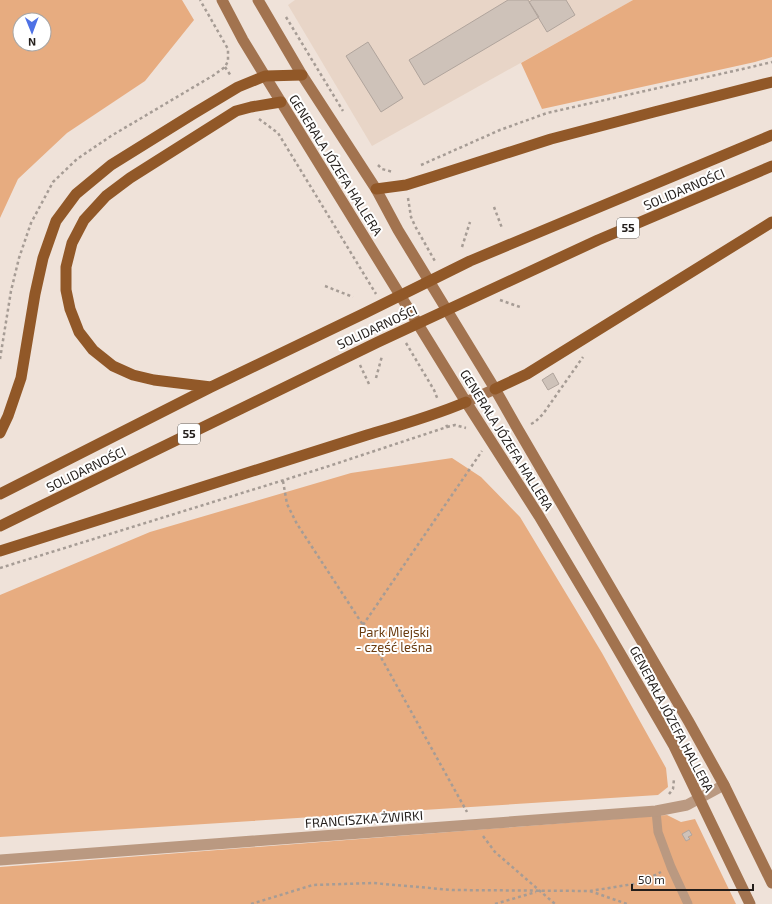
<svg xmlns="http://www.w3.org/2000/svg" width="772" height="904" viewBox="0 0 772 904" font-family="'Exo 2',sans-serif">
  <style>
    .built { fill: #e8d5c7 }
    .green { fill: #e7ac80; fill-rule: evenodd }
    .building { fill: #cec2b9; stroke: #b0a49c }
    .lines { fill: none; stroke-linecap: round; stroke-linejoin: round }
    .path { stroke: #a69c95; stroke-width: 2.5; stroke-dasharray: 3 3; stroke-linecap: butt }
    .service { stroke: #ba9981; stroke-width: 9 }
    .minor { stroke: #ba9981; stroke-width: 11 }
    .secondary { stroke: #a2734f; stroke-width: 11 }
    .primary { stroke: #915828; stroke-width: 11 }
    .labels { text-anchor: middle; stroke-width: 4; stroke-linejoin: round; paint-order: stroke }
    .shield { fill: #fff; stroke: #65625f; stroke-width: 1 }
    .shield-label { font-size: 12px; font-weight: bold; fill: #231e1b }
    .street-label { font-size: 13px; fill: #231e1b; stroke: #fff }
    .park-label { font-size: 13px; fill: #6b3c10; stroke: #fff }
  </style>
  <rect width="100%" height="100%" fill="#efe2d9"/>
  <path class="built" d="M295 0H633L372 146 288 5Z"/>
  <path class="green" d="M0 0H182L194 20 145 81 67 133 18 179 0 218ZM20 20H44V44H20Z
    M633 0H772V57L755 62 542 109 521 63Z
    M452 458 481 477 520 517 602 653 666 768 668 787 658 795 0 837V595L150 532 351 473Z
    M667 815 681 822 695 819 736 904H0V867Z"/>
  <path class="building" d="M508 0H528L539 17 424 85 409 60Z
    M532 0H566L575 15 547 32 529 2Z
    M368 42 403 98 381 112 346 56Z
    M553 373 559 384 548 390 542 380Z
    M689 830 692 835 688 837 690 839 686 841 682 834Z"/>
  <g class="lines">
    <path class="path" d="M286 17 343 111
      M225 67 231 76
      M259 119 278 133 376 294
      M378 165 382 169 393 172
      M421 165 500 130 547 113 747 68 772 62
      M408 198 411 217 415 226 436 263
      M494 207 502 228
      M462 247 470 222
      M325 286 353 297
      M500 300 520 307
      M406 343 434 390 438 400
      M0 359 11 291 19 258 31 223 53 182 77 159 111 136 214 75 225 67 228 61V49L200 0
      M360 365 369 384
      M376 378 382 356
      M531 424 535 422 543 414 583 357
      M447 427 455 425 466 428
      M283 481 287 504 297 524 363 625 467 812
      M0 568 326 467 447 427 446 423
      M363 625 482 451
      M669 794 673 789 674 779
      M483 836 495 852 555 904
      M590 891 627 904
      M251 904 313 885 373 883 452 890 590 891 640 883 661 872
      M495 904 536 892"/>
    <path class="service" d="M656 811 658 832 671 867 688 904"/>
    <path class="minor" d="M0 860 656 811 687 805 724 785"/>
    <path class="secondary" d="M222 0 243 40 265 76 466 402 539 516 595 610 674 746 750 904
      M258 0 302 75 376 189 398 230 495 389 516 426 689 722 724 785 772 883
      M466 402 495 389"/>
    <path class="primary" d="M376 189 406 185 435 176 551 139 654 112 772 82
      M211 387 154 380 133 375 113 366 93 350 79 332 70 309 66 290V267L72 243 84 220 106 196 130 178 236 111 251 107 281 102
      M495 389 527 374 772 222
      M0 433 8 416 21 378 35 294 43 258 56 221 76 194 111 165 193 114 238 87 265 76 302 75
      M0 494 211 387 365 313 470 261 772 135
      M0 526 378 342 598 240 772 166
      M0 551 367 435C401 425 433 416 466 402"/>
  </g>
  <g class="labels">
    <g class="shield">
      <rect x="617" y="218" width="22" height="20" rx="3"/>
      <rect x="178" y="424" width="22" height="20" rx="3"/>
    </g>
    <g class="shield-label">
      <text x="628" y="232">55</text>
      <text x="189" y="438">55</text>
    </g>
    <g class="street-label">
      <text transform="translate(336 165) rotate(58)" y="5">GENERAŁA JÓZEFA HALLERA</text>
      <text transform="translate(684 189) rotate(-23)" y="5">SOLIDARNOŚCI</text>
      <text transform="translate(377 327) rotate(-25)" y="5">SOLIDARNOŚCI</text>
      <text transform="translate(507 440) rotate(58)" y="5">GENERAŁA JÓZEFA HALLERA</text>
      <text transform="translate(86 469) rotate(-26)" y="5">SOLIDARNOŚCI</text>
      <text transform="translate(672 719) rotate(62)" y="5">GENERAŁA JÓZEFA HALLERA</text>
      <text transform="translate(364 819) rotate(-4)" y="5">FRANCISZKA ŻWIRKI</text>
    </g>
    <g class="park-label">
      <text x="394" y="637">Park Miejski<tspan x="394" dy="15">- część leśna</tspan></text>
    </g>
  </g>
  <g transform="translate(32 32) rotate(179)"><circle r="19" fill="#ffffff" stroke="#a7a5a4"/>
  <path d="M0-3L7 15L0 10L-7 15Z" fill="#4e71e5"/>
  <text y="-6" font-size="11" font-weight="bold" text-anchor="middle" fill="#231e1b">N</text>
  </g>
  <path d="M632 884v6h121v-6" fill="none" stroke="#231e1b" stroke-width="2"/>
  <text x="638" y="884" font-size="12" fill="#231e1b" stroke="#ffffff" stroke-width="3" paint-order="stroke">50 m</text>
</svg>
